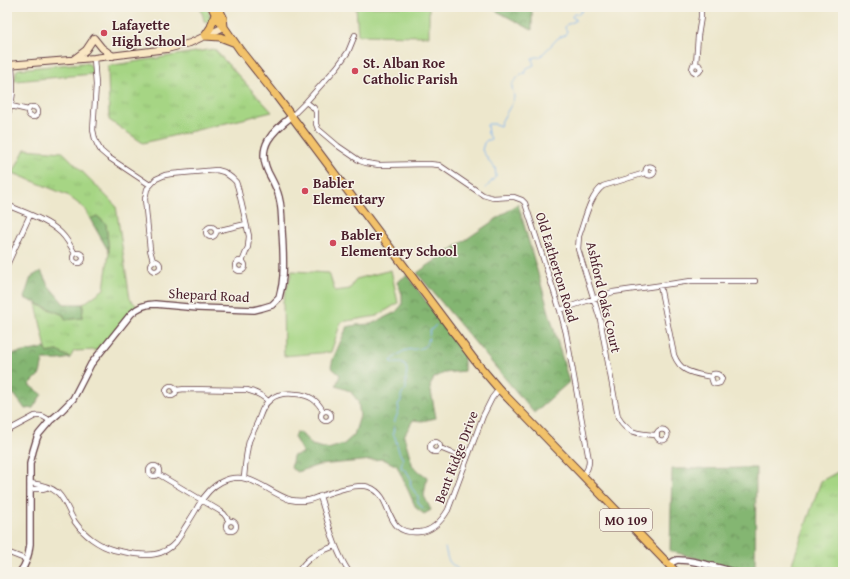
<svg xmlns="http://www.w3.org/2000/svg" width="850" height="579" viewBox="0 0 850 579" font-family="'Gentium Book Plus',serif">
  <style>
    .grass { fill: url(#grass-tufts); stroke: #787a58 }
    .forest { fill: url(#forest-crowns); stroke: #676a4e }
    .park { fill: #a6d584; stroke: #787a58 }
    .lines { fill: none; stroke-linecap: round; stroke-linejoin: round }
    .stream { stroke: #85b7f2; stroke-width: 1 }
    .minor-casing { stroke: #623d43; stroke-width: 6 }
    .tertiary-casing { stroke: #623d43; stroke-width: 8 }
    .secondary-casing { stroke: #623d43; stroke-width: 8 }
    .primary-casing { stroke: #623d43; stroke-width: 9 }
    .minor { stroke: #fff; stroke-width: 4.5 }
    .tertiary { stroke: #fff; stroke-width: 5.5 }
    .secondary { stroke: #fae7c3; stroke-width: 6 }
    .primary { stroke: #f2c26a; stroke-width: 7 }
    .poi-dot { fill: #d1495b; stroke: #f7f3e8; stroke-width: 1.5 }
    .labels { text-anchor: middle; stroke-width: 3; stroke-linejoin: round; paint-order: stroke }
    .shield { fill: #f7f3e8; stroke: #7e5f64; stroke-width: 1 }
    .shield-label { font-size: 13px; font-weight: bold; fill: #4a1f2b }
    .poi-label { font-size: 14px; font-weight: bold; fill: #4a1f2b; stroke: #f7f3e8; text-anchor: start }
    .street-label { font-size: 14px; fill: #4a1f2b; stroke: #f7f3e8 }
  </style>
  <defs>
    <pattern id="grass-tufts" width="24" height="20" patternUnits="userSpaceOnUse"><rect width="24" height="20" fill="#a6d584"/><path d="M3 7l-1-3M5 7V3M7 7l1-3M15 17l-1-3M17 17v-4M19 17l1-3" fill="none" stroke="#90b672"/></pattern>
    <pattern id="forest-crowns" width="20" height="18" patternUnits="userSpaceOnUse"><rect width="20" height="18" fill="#84b672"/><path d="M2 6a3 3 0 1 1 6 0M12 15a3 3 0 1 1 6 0" fill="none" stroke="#6e935e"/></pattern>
  </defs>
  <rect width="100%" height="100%" fill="#f7f3e8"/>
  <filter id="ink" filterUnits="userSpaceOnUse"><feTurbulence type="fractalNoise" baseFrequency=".025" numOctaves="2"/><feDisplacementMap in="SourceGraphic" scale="8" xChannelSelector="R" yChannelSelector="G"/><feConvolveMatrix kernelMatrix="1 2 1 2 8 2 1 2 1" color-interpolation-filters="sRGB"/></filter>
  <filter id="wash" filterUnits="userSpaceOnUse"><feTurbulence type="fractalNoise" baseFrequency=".012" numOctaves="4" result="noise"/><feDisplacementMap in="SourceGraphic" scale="16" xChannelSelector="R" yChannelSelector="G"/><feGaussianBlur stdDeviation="0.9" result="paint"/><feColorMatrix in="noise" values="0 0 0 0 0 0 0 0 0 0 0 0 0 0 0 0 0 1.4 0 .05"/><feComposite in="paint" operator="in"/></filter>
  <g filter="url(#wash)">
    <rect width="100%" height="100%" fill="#ede7cc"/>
    <path class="grass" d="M200 7H207C210 13 211 17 210 24L204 21 203 16Z
      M214 49 272 112 143 143 109 120 108 66Z
      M82 63C91 63 92 66 93 74L15 81 16 71 19 69Z
      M25 149 63 152 116 206 130 299 137 306 129 314 99 350 74 351 70 358 57 351 47 353 36 304 64 315 83 310V304L104 289 109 252 106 224 97 216 90 219 84 208 67 195 13 173Z
      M843 469V572H789L821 481Z"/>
    <path class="forest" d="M489 7H532V30Z
      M518 204 569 382 534 413 417 273Z
      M97 216 106 224 109 252 90 219Z
      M41 271 48 285 64 304H83V310L82 318 65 320 64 315 24 298 31 277Z
      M407 275 464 354V371L444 373 434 378 430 386 436 418 422 421 413 420 404 436 413 467 427 477 424 496 431 510 424 514 416 508 397 466 383 459 319 465 297 472 291 468 293 456 303 453 294 437 296 432 302 434 312 445 328 449 344 444 354 435 360 416 358 401 350 391 336 386 340 375 331 367 333 359 347 327 356 325 371 324 396 312 402 305V294L397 282Z
      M45 348 47 353 57 351 70 358 59 360H43L40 374 29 385 42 394 33 408 25 409 14 394 7 396V354L8 355Z
      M756 468 755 572H747L670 551 672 469Z"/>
    <path class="park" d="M356 7H429V36L358 35Z
      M391 270 398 303 377 316 341 322 331 352 284 356 283 301 292 271 329 273 335 291 350 289 356 279Z"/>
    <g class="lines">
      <path class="stream" d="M486 188 496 176 495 167 491 164 482 150 484 143 487 140H490L491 138 488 134 487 125 488 124H495L500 126C501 123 502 120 504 117 507 111 513 104 514 97 514 93 511 87 512 84 513 83 519 76 521 74H524L527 68 534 65 532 59 535 57H540L558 38 565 35 567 31 565 28 566 25 575 21 576 19 572 17V16L574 14H579L585 7
        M429 336 430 331 436 325
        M424 509 418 503V496L411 487 410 477 407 472 401 467 403 459 399 452 395 437 393 434 395 420 399 410 398 404 401 401V395L406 389V376L407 371 406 367 402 363H393L391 361C395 358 398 354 402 352 413 346 425 354 429 338
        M445 548C447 552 446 556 449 561 452 566 457 567 461 572"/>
    </g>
  </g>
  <g filter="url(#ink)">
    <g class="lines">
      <g class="minor-casing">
        <path id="minor" d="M843 28V31
          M94 58 96 85 93 130 95 139 97 144 101 151 108 157 150 185
          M696 64 699 65 701 69 699 72 696 73 693 71 692 69 693 65 696 64 698 36 701 17V7
          M306 102 314 108 316 112V124L318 129 338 146 360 161 366 163 379 165 429 164 439 165 483 195 493 198 509 197H514L522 200 525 203 560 310 566 333 589 460C589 467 587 470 583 476
          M11 106 28 110
          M28 112a5 5 0 1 1 10 0a5 5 0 1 1-10 0Z
          M7 116C15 97 13 85 12 65
          M292 116 306 102 337 67 348 52 355 35
          M645.5 171a4.5 4.5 0 1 1 9 0a4.5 4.5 0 1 1-9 0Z
          M645 173 603 186C589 197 585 220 579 236L578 249 600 319 618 417C628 434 639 434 657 435
          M7 205C23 212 48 220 61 233 67 239 71 246 75 254
          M206 232a5 5 0 1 1 10 0a5 5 0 1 1-10 0Z
          M216 231 246 224
          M73 258a5 5 0 1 1 10 0a5 5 0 1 1-10 0Z
          M150 266a5 5 0 1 1 10 0a5 5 0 1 1-10 0Z
          M235 266a5 5 0 1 1 10 0a5 5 0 1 1-10 0Z
          M153 261 150 250 145 199 147 189 156 179 165 175 171 174 217 170 224 172 232 178 236 182 238 188 249 236 248 247 242 262
          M7 265 30 215
          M660 286 674 355C681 373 693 373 711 377L713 374C717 373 721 375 722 379L720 383 716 384 713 383 711 377
          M560 310 613 292 691 281H755
          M166 391a5 5 0 1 1 10 0a5 5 0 1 1-10 0Z
          M176 390 185 389 247 390C255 392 262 395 268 401
          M321 416a5 5 0 1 1 10 0a5 5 0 1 1-10 0Z
          M656.5 435a5.5 5.5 0 1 1 11 0a5.5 5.5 0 1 1-11 0Z
          M7 431 35 416C42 415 45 417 50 421
          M430 447a5 5 0 1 1 10 0a5 5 0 1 1-10 0Z
          M440 448 467 459
          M149 471a5 5 0 1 1 10 0a5 5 0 1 1-10 0Z
          M158 474 220 511 224 514 229 521
          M244 478C245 466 246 453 249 441 252 434 255 428 258 421 261 413 263 405 270 400 277 393 287 393 296 394 310 395 317 400 323 411
          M30 483C39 484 51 487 58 493 66 501 69 513 75 522 84 535 99 546 114 550 119 551 124 552 129 553 147 556 163 557 176 542 179 538 182 533 184 529 189 521 194 514 198 506 204 496 211 487 221 482 249 468 267 493 291 500 297 501 304 501 309 500 324 495 356 482 369 487 396 497 381 536 420 532 433 531 442 520 448 510L483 416 492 398 499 389
          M30 489H42L46 488
          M320 496C328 522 334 549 349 572
          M226 526a5 5 0 1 1 10 0a5 5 0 1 1-10 0Z
          M7 552 27 560
          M298 572C308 556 319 552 335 546"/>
      </g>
      <g class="tertiary-casing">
        <path id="tertiary" d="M669 565C671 563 673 561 677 560 692 559 719 568 734 572
          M20 572C27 564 29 554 30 544V464L33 451 37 438 39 434 50 421 58 414 73 399 91 364 131 314C138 307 145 304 155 304L198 308 254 310 262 308 272 305 279 298 282 285 283 276C284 261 283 246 282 230 282 219 282 208 279 197 277 188 272 180 268 172 256 146 273 131 292 116"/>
      </g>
      <g class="secondary-casing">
        <path id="secondary" d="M74 59 86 50 94 38 102 48 113 56
          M7 65 94 58 167 49 190 43 224 27"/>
      </g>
      <g class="primary-casing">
        <path id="primary" d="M212 7 218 20 224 27 240 50 275 94 476 362 499 389 676 572
          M218 7 223 17 224 27
          M205 36 220 37 233 42
          M205 36 211 27 215 14"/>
      </g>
      <use href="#minor" class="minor"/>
      <use href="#tertiary" class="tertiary"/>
      <use href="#secondary" class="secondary"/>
      <use href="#primary" class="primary"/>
    </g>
  </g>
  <g class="poi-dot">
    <circle cx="104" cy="33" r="4"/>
    <circle cx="355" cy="71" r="4"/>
    <circle cx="305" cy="191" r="4"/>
    <circle cx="333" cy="243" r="4"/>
  </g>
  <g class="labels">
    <rect class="shield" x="600" y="509" width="52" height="22" rx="3"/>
    <g class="shield-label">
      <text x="626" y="525">MO 109</text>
    </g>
    <g class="poi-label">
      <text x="112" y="30">Lafayette<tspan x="112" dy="16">High School</tspan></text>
      <text x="363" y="68">St. Alban Roe<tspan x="363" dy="16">Catholic Parish</tspan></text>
      <text x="313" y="188">Babler<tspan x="313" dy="16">Elementary</tspan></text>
      <text x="341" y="240">Babler<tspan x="341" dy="16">Elementary School</tspan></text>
    </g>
    <g class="street-label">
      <text transform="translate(557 267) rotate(73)" y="5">Old Eatherton Road</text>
      <text transform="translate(209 295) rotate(3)" y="5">Shepard Road</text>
      <text transform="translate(604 297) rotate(77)" y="5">Ashford Oaks Court</text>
      <text transform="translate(456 457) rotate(-69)" y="5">Bent Ridge Drive</text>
    </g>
  </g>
  <rect width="850" height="579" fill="none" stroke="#f7f3e8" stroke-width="24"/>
</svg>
